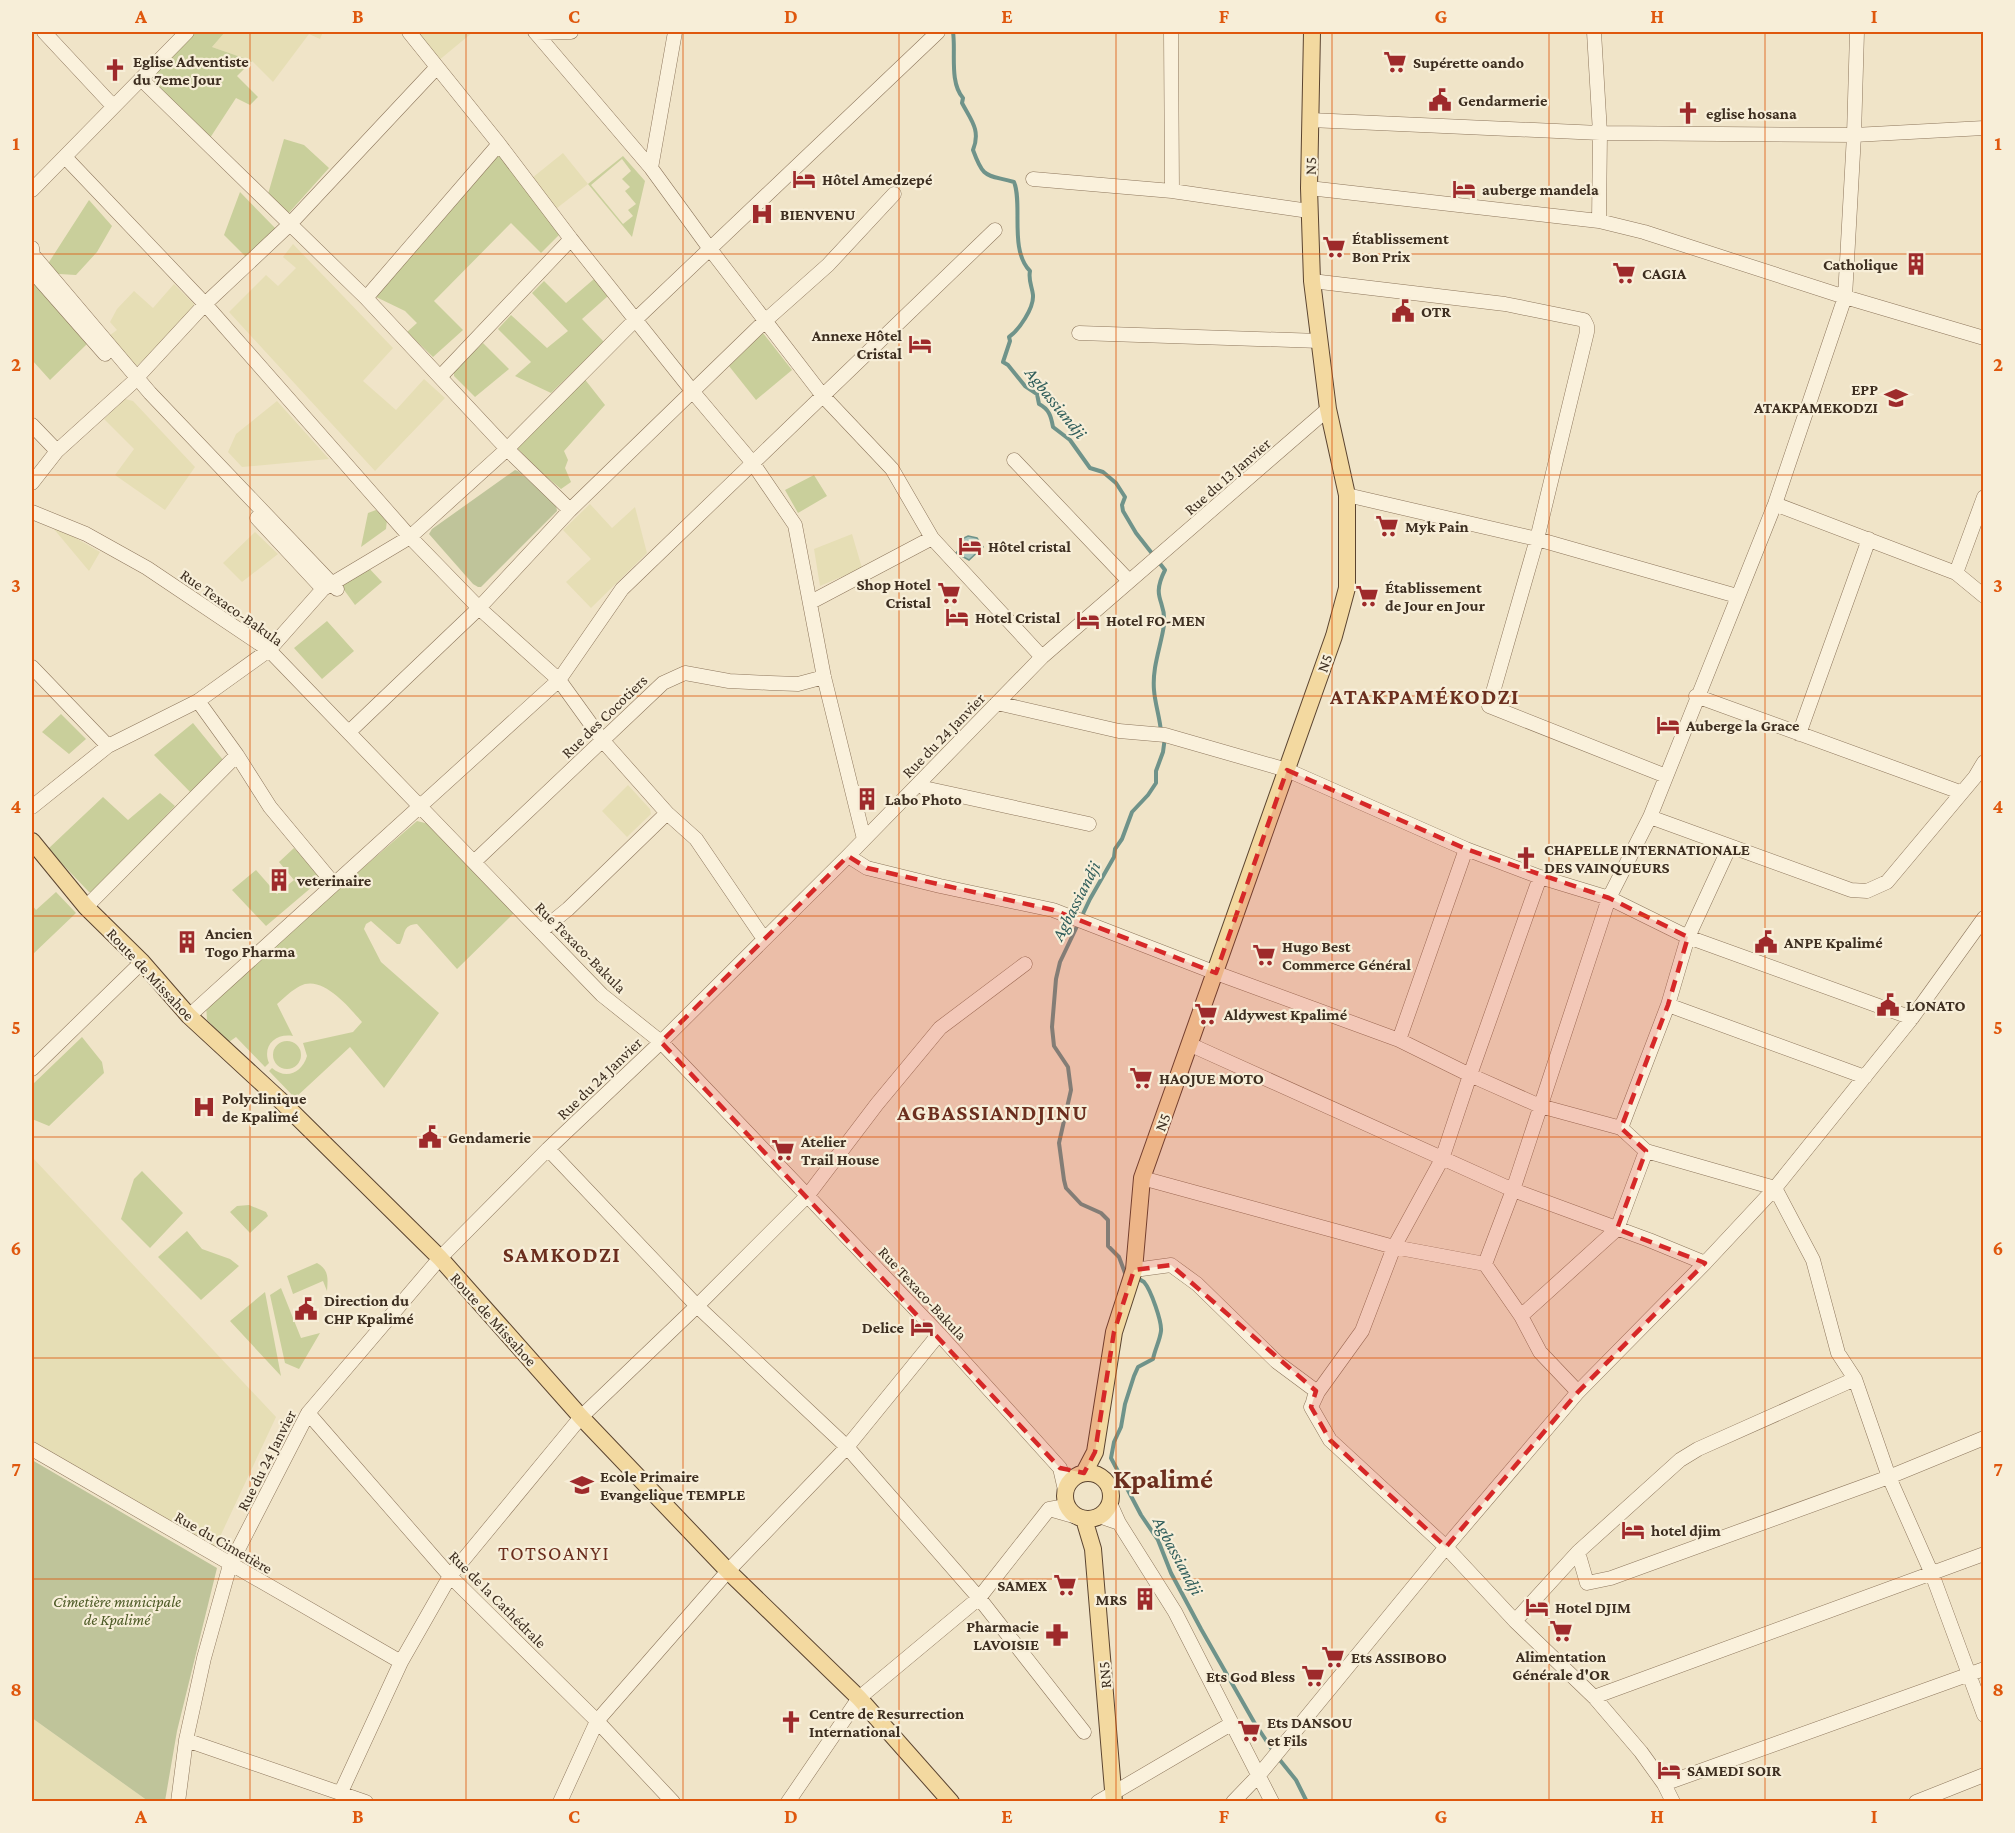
<svg xmlns="http://www.w3.org/2000/svg" width="2015" height="1833" viewBox="0 0 2015 1833" font-family="'Crimson Pro',serif">
  <style>
    .farmland { fill: #e6deb5 }
    .green { fill: #c9cf9b; fill-rule: evenodd }
    .cemetery { fill: #bfc49a }
    .water { fill: #a9c4bc; stroke: #6f938a; stroke-width: 1.5 }
    .lines { fill: none; stroke-linecap: round; stroke-linejoin: round }
    .stream { stroke: #6f938a; stroke-width: 4 }
    .minor-casing { stroke: #8d765c; stroke-width: 15 }
    .major-casing { stroke: #5b4430; stroke-width: 18 }
    .minor { stroke: #faf1dc; stroke-width: 14 }
    .major { stroke: #f3d9a0; stroke-width: 16 }
    .marked { fill: #d62828; fill-opacity: 0.2; stroke: #d62828; stroke-width: 4.5; stroke-dasharray: 12 8; stroke-linejoin: round }
    .grid { fill: none; stroke: #df570d; stroke-width: 1.5; stroke-opacity: 0.55 }
    .labels { text-anchor: middle; stroke-width: 4.5; stroke-linejoin: round; paint-order: stroke }
    .poi-label { font-size: 16px; font-weight: bold; fill: #3d2e20; stroke: #f7eed8; text-anchor: start }
    .street-label { font-size: 16px; fill: #3d2e20; stroke: #f7eed8 }
    .park-label { font-size: 16px; font-style: italic; fill: #4d5a26; stroke: #f7eed8 }
    .water-label { font-size: 18px; font-style: italic; fill: #2f5d5a; stroke: #f7eed8 }
    .quarter-label { font-size: 20px; letter-spacing: 1.5px; fill: #6b2e1e; stroke: #f7eed8 }
    .district-label { font-size: 22px; font-weight: bold; letter-spacing: 1.5px; fill: #6b2e1e; stroke: #f7eed8 }
    .town-label { font-size: 28px; font-weight: bold; fill: #6b2e1e; stroke: #f7eed8 }
    .neatline { fill: none; stroke: #df570d; stroke-width: 2 }
    .grid-label { font-size: 20px; text-anchor: middle; font-weight: bold; fill: #df570d }
  </style>
  <rect width="100%" height="100%" fill="#f0e4c8"/>
  <path class="farmland" d="M225 32H323L320 39 309 34 273 82 252 61 212 47Z
    M416 32H473L438 61Z
    M563 153 588 184 557 208 532 178Z
    M293 244 393 348 363 381 396 410 424 379 445 398 375 471 229 312 266 275 278 286 296 268 283 257Z
    M174 284 194 304 195 313 129 373 102 341 117 330 110 322 117 309 134 291 153 308Z
    M125 399 133 401 195 467 165 510 115 475 134 449 104 419Z
    M277 401 329 459 242 467 228 452 236 434Z
    M590 504 612 528 635 507 647 553 591 608 566 582 591 559 563 530Z
    M48 522 100 552 89 571Z
    M255 532 278 554 242 582 223 563Z
    M852 534 862 568 820 586 814 549Z
    M628 785 650 809 651 814 627 837 602 811Z
    M32 1157 276 1417 211 1556 32 1446Z
    M32 1718 148 1801H32Z"/>
  <path class="green" d="M194 32H225L212 47 252 61 237 76 258 97 250 105 236 98 210 138 155 84 154 76Z
    M284 139 304 145 329 168 287 215 268 194Z
    M498 154 561 233 541 253 511 223 434 301 463 330 433 357 407 332 417 323 405 311 374 296Z
    M623 156 645 181 632 237 588 184ZM622 159 631 171 622 179 630 187 625 191 636 204 628 210 633 216 623 224 591 185Z
    M240 192 276 229 247 258 224 235Z
    M89 200 112 226 97 252 76 275 42 273Z
    M32 279 87 344 50 380 32 360Z
    M594 279 608 296 582 319 604 342 551 393 515 376 531 362 498 329 511 315 547 348 568 331 532 293 544 281 566 303Z
    M763 333 792 370 756 400 729 366Z
    M483 343 509 369 475 397 454 376V371Z
    M583 377 605 405 564 451 568 460 565 468 571 482 561 489 543 474 517 448Z
    M814 475 827 496 798 513 785 490Z
    M376 510 387 520 386 529 361 547 368 513Z
    M366 565 382 582 355 605 339 583Z
    M327 621 354 651 322 679 294 648Z
    M61 714 86 739 69 754 42 732Z
    M193 723 228 766 195 797 154 755Z
    M160 793 175 806 95 892H89L48 849 103 797 128 820Z
    M417 821 429 824 515 912 457 969 417 924C402 925 406 934 400 944H397L371 921 366 924 364 929 381 962 439 1013 384 1088 350 1047 295 1098 269 1071 272 1068C286 1080 302 1073 307 1056L303 1043 353 1032 362 1022C349 1007 322 974 300 986 292 990 284 998 277 1004L293 1036C275 1033 262 1046 269 1063L265 1067 236 1037 229 1042 207 1020 206 1004Z
    M294 848 319 875V881L266 926 232 890 256 870 277 894 294 880 279 862Z
    M56 892 76 913 32 955V905L36 910Z
    M82 1037 102 1062 104 1073 49 1126 32 1119V1085Z
    M273 1055a14 14 0 1 1 28 0a14 14 0 1 1-28 0Z
    M142 1171 183 1213 150 1248 121 1219 134 1179Z
    M249 1205 266 1212 268 1216 250 1233 230 1212 237 1206Z
    M187 1231 202 1249 230 1259 239 1266 201 1300 158 1257Z
    M317 1263C329 1270 328 1278 327 1291L323 1281 293 1294 287 1276Z
    M281 1288 301 1338 320 1333 299 1369 285 1363 270 1295Z
    M265 1292 281 1376 230 1321Z"/>
  <path class="cemetery" d="M515 470 518 471 556 504 557 511 481 587H478L473 584 429 534 432 529Z
    M32 1460 217 1568 177 1731 165 1801H148L32 1718Z"/>
  <path class="water" d="M968 536 977 538 983 547 969 560 956 553 962 546 960 540Z"/>
  <g class="lines">
    <path class="stream" d="M953 32C956 51 949 82 963 98L962 103C971 120 981 130 973 150 984 180 986 174 1014 182 1023 204 1009 250 1030 271 1028 280 1032 286 1033 295 1034 308 1019 330 1009 337L1010 341 1003 362 1008 365 1025 386 1037 394 1039 404C1049 409 1051 416 1053 427L1070 440 1090 468 1103 472 1116 483 1125 497 1122 505 1123 511 1136 533 1165 570C1150 600 1167 600 1164 625 1161 646 1152 667 1154 690 1155 704 1160 718 1161 732
      M1129 1275 1125 1273 1119 1257 1108 1246V1220L1101 1213 1081 1204 1066 1188 1064 1180 1059 1143 1071 1090 1068 1067 1054 1046 1052 1027 1056 979 1060 962 1090 899 1114 857 1115 849 1122 839 1132 812 1148 795 1156 783V771L1163 752 1165 737
      M1136 1278C1139 1279 1141 1280 1144 1282 1151 1290 1162 1322 1161 1331 1160 1340 1155 1349 1153 1359L1138 1367 1134 1376 1125 1404 1121 1427 1114 1442 1111 1458 1141 1515 1158 1540 1171 1573 1201 1629 1254 1722 1275 1754 1296 1780 1307 1802"/>
    <g class="minor-casing">
      <path id="minor" d="M44 32 113 106
        M409 32 499 144 571 239 693 392 752 462 795 525 824 677 864 839
        M535 32 651 168 710 249 823 396 892 469 932 538 1042 657
        M1171 32 1172 191
        M1594 32 1600 133 1599 221
        M536 33 571 32
        M141 79 366 298 507 449 570 510
        M1310 120 1600 133 1854 135 1984 128
        M65 157 205 304 410 537 479 608 559 680 603 741 667 813 696 839 764 939
        M651 168 675 32
        M1033 179 1172 191 1309 211
        M1309 188 1599 221 1644 232 1845 297 1984 338
        M32 190 187 32
        M32 248 33 255 150 393 337 589
        M32 271 105 354
        M1312 281 1505 304 1584 320 1587 326V332L1537 539 1489 706 1666 776
        M366 298 499 144
        M1079 333 1320 341
        M440 377 571 239
        M32 425 57 451
        M1014 460 1129 581
        M32 483 57 451 131 384 205 304 289 225 437 67
        M1347 495 1537 539 1737 596
        M1775 504 1956 573 1984 596
        M32 512 86 534 147 568 269 650 602 995 661 1042 939 1334 1060 1468 1065 1490
        M257 518 323 589
        M1956 573 1984 497
        M811 602 932 538
        M32 667 108 746
        M1696 696 1960 792
        M198 701 237 755 270 807 334 884
        M997 703 1119 731 1165 735 1287 770 1466 849 1540 877 1609 898 1688 937 1912 1018
        M349 732 479 608 570 510 765 321 828 265 894 194
        M1799 734 1869 539
        M920 783 924 788 1089 824
        M32 807 108 746 198 701 269 650 323 589 410 537 507 449 635 320 938 32
        M1650 817 1851 890 1867 891 1887 882 1975 777 1984 762
        M848 856 867 868 940 886 1053 910 1216 973 1399 1040 1470 1075 1540 1106 1621 1128 1646 1151 1775 1188 1813 1260 1838 1353 1855 1379 1698 1449 1680 1460 1578 1552 1515 1621
        M474 862 663 683 685 673 729 681 770 683 798 684 824 677
        M1540 877 1470 1075 1442 1159 1394 1247 1362 1331 1318 1392 1311 1407 1330 1440 1446 1547 1515 1621 1594 1697 1641 1752 1664 1784 1673 1802
        M86 907 237 755
        M541 931 568 909 667 813
        M1668 1005 1865 1077
        M189 1016 559 680 622 589 995 230
        M1399 1040 1466 849
        M1191 1045 1513 1190 1649 1240 1705 1263
        M32 1069 142 962
        M1621 1128 1668 1005 1688 937 1730 846
        M548 1149 697 1306 847 1447 979 1598 1084 1732
        M1142 1178 1394 1247 1485 1264 1521 1316 1540 1352 1578 1392
        M1485 1264 1513 1190 1609 898 1650 817 1775 504 1845 297 1854 135 1857 32
        M1134 1270 1171 1265 1197 1284 1277 1362 1316 1391 1313 1402
        M1521 1316 1617 1229 1646 1151
        M1855 1379 1889 1477 1932 1574 1984 1715
        M308 1413 450 1576 597 1721 673 1802
        M32 1449 401 1662
        M1066 1506 1049 1509 1084 1519
        M1099 1516 1119 1523 1110 1503
        M1119 1523 1175 1612 1272 1802
        M1578 1552 1587 1583 1611 1578 1889 1477 1984 1438
        M1594 1697 1984 1554
        M186 1740 366 1802
        M1664 1784 1984 1669
        M341 1792 401 1662 450 1576 581 1417 697 1306 808 1195 877 1104 940 1028 1025 964
        M178 1802 186 1740 204 1658 230 1565 308 1413 440 1258 548 1149 661 1042 848 856 1042 657 1328 409
        M560 1802 597 1721 728 1571 847 1447 939 1334
        M788 1802 859 1698 979 1598 1049 1509
        M1098 1802 1231 1724
        M1233 1802 1259 1775 1446 1547 1578 1392 1705 1263 1775 1188 1912 1018 1984 918
        M1916 1802 1984 1775"/>
    </g>
    <g class="major-casing">
      <path id="major" d="M32 841 86 907 142 962 189 1016 279 1099 440 1258 581 1417 728 1571 859 1698 951 1802
        M1065 1496a23 23 0 1 1 46 0a23 23 0 1 1-46 0Z
        M1084 1473 1095 1452 1114 1332 1134 1270 1142 1178 1334 636 1347 588V495L1328 409 1312 281 1309 188 1312 32
        M1084 1519 1093 1549 1114 1802"/>
    </g>
    <use href="#minor" class="minor"/>
    <use href="#major" class="major"/>
  </g>
  <path class="marked" d="M1287 770 1466 849 1609 898 1688 937 1668 1005 1621 1128 1646 1151 1617 1229 1705 1263 1578 1392 1446 1547 1330 1440 1311 1407 1316 1391 1171 1265 1134 1270 1114 1332 1095 1452 1084 1473 1060 1468 661 1042 848 856 867 868 1053 910 1216 973Z"/>
  <path class="grid" d="M250 32V1802M466 32V1802M683 32V1802M899 32V1802M1116 32V1802M1332 32V1802M1549 32V1802M1765 32V1802M32 254H1984M32 475H1984M32 696H1984M32 916H1984M32 1137H1984M32 1358H1984M32 1579H1984"/>
  <defs>
    <g id="supermarket-bare" transform="scale(1.8)"><path d="M-6-5.5h2.5l.6 2H6L4.5 2H-2.5L-4.4-4H-6ZM-1.5 3.2a1.3 1.3 0 1 0 .1 0ZM3 3.2a1.3 1.3 0 1 0 .1 0Z" fill="#9e2a2b" stroke="#f7eed8" stroke-width="2.5" paint-order="stroke"/></g>
    <g id="church-bare" transform="scale(1.8)"><path d="M-1.2-6h2.4v3.5h3.3v2.4h-3.3V6h-2.4V-.1h-3.3v-2.4h3.3Z" fill="#9e2a2b" stroke="#f7eed8" stroke-width="2.5" paint-order="stroke"/></g>
    <g id="civic-bare" transform="scale(1.8)"><path d="M-.6-6.5H3V-4.5H.6V-3L4-1V1h2V6H-6V1h2V-1L-.6-3ZM-1.2 2.5V6h2.4V2.5Z" fill="#9e2a2b" stroke="#f7eed8" stroke-width="2.5" paint-order="stroke"/></g>
    <g id="hotel-bare" transform="scale(1.8)"><path d="M-6-4.5h1.5V1H6V5H4.5V3h-9V5H-6ZM-4 0a1.8 1.8 0 1 1 3.6 0ZM.5 0V-2.5h3Q6-2.5 6 0Z" fill="#9e2a2b" stroke="#f7eed8" stroke-width="2.5" paint-order="stroke"/></g>
    <g id="hospital-bare" transform="scale(1.8)"><path d="M-5-5h3v3.5h4V-5h3V5h-3V1.5h-4V5h-3Z" fill="#9e2a2b" stroke="#f7eed8" stroke-width="2.5" paint-order="stroke"/></g>
    <g id="building-bare" transform="scale(1.8)"><path d="M-4-6H4V6H1V3H-1V6H-4ZM-2.5-4.3h1.7v1.8h-1.7ZM.8-4.3h1.7v1.8H.8ZM-2.5-1h1.7V.8h-1.7ZM.8-1h1.7V.8H.8Z" fill="#9e2a2b" stroke="#f7eed8" stroke-width="2.5" paint-order="stroke"/></g>
    <g id="school-bare" transform="scale(1.8)"><path d="M0-5L7-2L0 1L-7-2ZM-4 1L0 2.5L4 1V4Q0 6-4 4Z" fill="#9e2a2b" stroke="#f7eed8" stroke-width="2.5" paint-order="stroke"/></g>
    <g id="pharmacy-bare" transform="scale(1.8)"><path d="M-2-6h4v4h4v4h-4v4h-4v-4h-4v-4h4Z" fill="#9e2a2b" stroke="#f7eed8" stroke-width="2.5" paint-order="stroke"/></g>
  </defs>
  <g fill-rule="evenodd">
    <use href="#supermarket-bare" x="1395" y="62"/>
    <use href="#church-bare" x="115" y="70"/>
    <use href="#civic-bare" x="1440" y="100"/>
    <use href="#church-bare" x="1688" y="113"/>
    <use href="#hotel-bare" x="804" y="179"/>
    <use href="#hotel-bare" x="1464" y="189"/>
    <use href="#hospital-bare" x="762" y="214"/>
    <use href="#supermarket-bare" x="1334" y="247"/>
    <use href="#building-bare" x="1916" y="264"/>
    <use href="#supermarket-bare" x="1624" y="273"/>
    <use href="#civic-bare" x="1403" y="311"/>
    <use href="#hotel-bare" x="920" y="344"/>
    <use href="#school-bare" x="1896" y="398"/>
    <use href="#supermarket-bare" x="1387" y="526"/>
    <use href="#hotel-bare" x="970" y="546"/>
    <use href="#supermarket-bare" x="949" y="593"/>
    <use href="#supermarket-bare" x="1367" y="596"/>
    <use href="#hotel-bare" x="957" y="617"/>
    <use href="#hotel-bare" x="1088" y="620"/>
    <use href="#hotel-bare" x="1668" y="725"/>
    <use href="#building-bare" x="867" y="799"/>
    <use href="#church-bare" x="1526" y="858"/>
    <use href="#building-bare" x="279" y="880"/>
    <use href="#building-bare" x="187" y="942"/>
    <use href="#civic-bare" x="1766" y="942"/>
    <use href="#supermarket-bare" x="1264" y="955"/>
    <use href="#civic-bare" x="1888" y="1005"/>
    <use href="#supermarket-bare" x="1206" y="1014"/>
    <use href="#supermarket-bare" x="1141" y="1078"/>
    <use href="#hospital-bare" x="204" y="1107"/>
    <use href="#civic-bare" x="430" y="1137"/>
    <use href="#supermarket-bare" x="783" y="1150"/>
    <use href="#civic-bare" x="306" y="1309"/>
    <use href="#hotel-bare" x="922" y="1327"/>
    <use href="#school-bare" x="582" y="1485"/>
    <use href="#hotel-bare" x="1633" y="1530"/>
    <use href="#supermarket-bare" x="1065" y="1585"/>
    <use href="#building-bare" x="1145" y="1599"/>
    <use href="#hotel-bare" x="1537" y="1607"/>
    <use href="#supermarket-bare" x="1561" y="1631"/>
    <use href="#pharmacy-bare" x="1057" y="1635"/>
    <use href="#supermarket-bare" x="1333" y="1657"/>
    <use href="#supermarket-bare" x="1313" y="1676"/>
    <use href="#church-bare" x="791" y="1722"/>
    <use href="#supermarket-bare" x="1249" y="1731"/>
    <use href="#hotel-bare" x="1669" y="1770"/>
  </g>
  <g class="labels">
    <g class="poi-label">
      <text x="133" y="67">Eglise Adventiste<tspan x="133" dy="18">du 7eme Jour</tspan></text>
      <text x="1413" y="68">Supérette oando</text>
      <text x="1458" y="106">Gendarmerie</text>
      <text x="1706" y="119">eglise hosana</text>
      <text x="822" y="185">Hôtel Amedzepé</text>
      <text x="1482" y="195">auberge mandela</text>
      <text x="780" y="220">BIENVENU</text>
      <text x="1352" y="244">Établissement<tspan x="1352" dy="18">Bon Prix</tspan></text>
      <text x="1898" y="270" text-anchor="end">Catholique</text>
      <text x="1642" y="279">CAGIA</text>
      <text x="1421" y="317">OTR</text>
      <text x="902" y="341" text-anchor="end">Annexe Hôtel<tspan x="902" dy="18">Cristal</tspan></text>
      <text x="1878" y="395" text-anchor="end">EPP<tspan x="1878" dy="18">ATAKPAMEKODZI</tspan></text>
      <text x="1405" y="532">Myk Pain</text>
      <text x="988" y="552">Hôtel cristal</text>
      <text x="931" y="590" text-anchor="end">Shop Hotel<tspan x="931" dy="18">Cristal</tspan></text>
      <text x="1385" y="593">Établissement<tspan x="1385" dy="18">de Jour en Jour</tspan></text>
      <text x="975" y="623">Hotel Cristal</text>
      <text x="1106" y="626">Hotel FO-MEN</text>
      <text x="1686" y="731">Auberge la Grace</text>
      <text x="885" y="805">Labo Photo</text>
      <text x="1544" y="855">CHAPELLE INTERNATIONALE<tspan x="1544" dy="18">DES VAINQUEURS</tspan></text>
      <text x="297" y="886">veterinaire</text>
      <text x="205" y="939">Ancien<tspan x="205" dy="18">Togo Pharma</tspan></text>
      <text x="1784" y="948">ANPE Kpalimé</text>
      <text x="1282" y="952">Hugo Best<tspan x="1282" dy="18">Commerce Général</tspan></text>
      <text x="1906" y="1011">LONATO</text>
      <text x="1224" y="1020">Aldywest Kpalimé</text>
      <text x="1159" y="1084">HAOJUE MOTO</text>
      <text x="222" y="1104">Polyclinique<tspan x="222" dy="18">de Kpalimé</tspan></text>
      <text x="448" y="1143">Gendamerie</text>
      <text x="801" y="1147">Atelier<tspan x="801" dy="18">Trail House</tspan></text>
      <text x="324" y="1306">Direction du<tspan x="324" dy="18">CHP Kpalimé</tspan></text>
      <text x="904" y="1333" text-anchor="end">Delice</text>
      <text x="600" y="1482">Ecole Primaire<tspan x="600" dy="18">Evangelique TEMPLE</tspan></text>
      <text x="1651" y="1536">hotel djim</text>
      <text x="1047" y="1591" text-anchor="end">SAMEX</text>
      <text x="1127" y="1605" text-anchor="end">MRS</text>
      <text x="1555" y="1613">Hotel DJIM</text>
      <text x="1039" y="1632" text-anchor="end">Pharmacie<tspan x="1039" dy="18">LAVOISIE</tspan></text>
      <text x="1561" y="1662" text-anchor="middle">Alimentation<tspan x="1561" dy="18">Générale d'OR</tspan></text>
      <text x="1351" y="1663">Ets ASSIBOBO</text>
      <text x="1295" y="1682" text-anchor="end">Ets God Bless</text>
      <text x="809" y="1719">Centre de Resurrection<tspan x="809" dy="18">International</tspan></text>
      <text x="1267" y="1728">Ets DANSOU<tspan x="1267" dy="18">et Fils</tspan></text>
      <text x="1687" y="1776">SAMEDI SOIR</text>
    </g>
    <g class="street-label">
      <text transform="translate(1310 166) rotate(-89)" y="6">N5</text>
      <text transform="translate(1227 476) rotate(-41)" y="6">Rue du 13 Janvier</text>
      <text transform="translate(232 607) rotate(35)" y="6">Rue Texaco-Bakula</text>
      <text transform="translate(1324 663) rotate(-71)" y="6">N5</text>
      <text transform="translate(604 716) rotate(-44)" y="6">Rue des Cocotiers</text>
      <text transform="translate(943 735) rotate(-46)" y="6">Rue du 24 Janvier</text>
      <text transform="translate(581 947) rotate(45)" y="6">Rue Texaco-Bakula</text>
      <text transform="translate(151 974) rotate(47)" y="6">Route de Missahoe</text>
      <text transform="translate(599 1078) rotate(-44)" y="6">Rue du 24 Janvier</text>
      <text transform="translate(1162 1122) rotate(-70)" y="6">N5</text>
      <text transform="translate(923 1293) rotate(47)" y="6">Rue Texaco-Bakula</text>
      <text transform="translate(494 1319) rotate(48)" y="6">Route de Missahoe</text>
      <text transform="translate(266 1460) rotate(-63)" y="6">Rue du 24 Janvier</text>
      <text transform="translate(224 1542) rotate(30)" y="6">Rue du Cimetière</text>
      <text transform="translate(498 1599) rotate(45)" y="6">Rue de la Cathédrale</text>
      <text transform="translate(1104 1675) rotate(-95)" y="6">RN5</text>
    </g>
    <g class="park-label">
      <text x="117" y="1607">Cimetière municipale<tspan x="117" dy="18">de Kpalimé</tspan></text>
    </g>
    <g class="water-label">
      <text transform="translate(1056 403) rotate(51)" y="6">Agbassiandji</text>
      <text transform="translate(1076 901) rotate(-63)" y="6">Agbassiandji</text>
      <text transform="translate(1178 1556) rotate(62)" y="6">Agbassiandji</text>
    </g>
    <g class="quarter-label">
      <text x="554" y="1560">TOTSOANYI</text>
    </g>
    <g class="district-label">
      <text x="1425" y="704">ATAKPAMÉKODZI</text>
      <text x="993" y="1120">AGBASSIANDJINU</text>
      <text x="562" y="1262">SAMKODZI</text>
    </g>
    <g class="town-label">
      <text x="1163" y="1488">Kpalimé</text>
    </g>
  </g>
  <rect width="2015" height="1833" fill="none" stroke="#f7eed8" stroke-width="66"/>
  <rect x="33" y="33" width="1949" height="1767" class="neatline"/>
  <g class="grid-label">
    <text x="141" y="23">A</text>
    <text x="358" y="23">B</text>
    <text x="574" y="23">C</text>
    <text x="791" y="23">D</text>
    <text x="1007" y="23">E</text>
    <text x="1224" y="23">F</text>
    <text x="1441" y="23">G</text>
    <text x="1657" y="23">H</text>
    <text x="1874" y="23">I</text>
    <text x="16" y="150">1</text>
    <text x="1998" y="150">1</text>
    <text x="16" y="371">2</text>
    <text x="1998" y="371">2</text>
    <text x="16" y="592">3</text>
    <text x="1998" y="592">3</text>
    <text x="16" y="813">4</text>
    <text x="1998" y="813">4</text>
    <text x="16" y="1034">5</text>
    <text x="1998" y="1034">5</text>
    <text x="16" y="1255">6</text>
    <text x="1998" y="1255">6</text>
    <text x="16" y="1476">7</text>
    <text x="1998" y="1476">7</text>
    <text x="16" y="1696">8</text>
    <text x="1998" y="1696">8</text>
    <text x="141" y="1823">A</text>
    <text x="358" y="1823">B</text>
    <text x="574" y="1823">C</text>
    <text x="791" y="1823">D</text>
    <text x="1007" y="1823">E</text>
    <text x="1224" y="1823">F</text>
    <text x="1441" y="1823">G</text>
    <text x="1657" y="1823">H</text>
    <text x="1874" y="1823">I</text>
  </g>
</svg>
